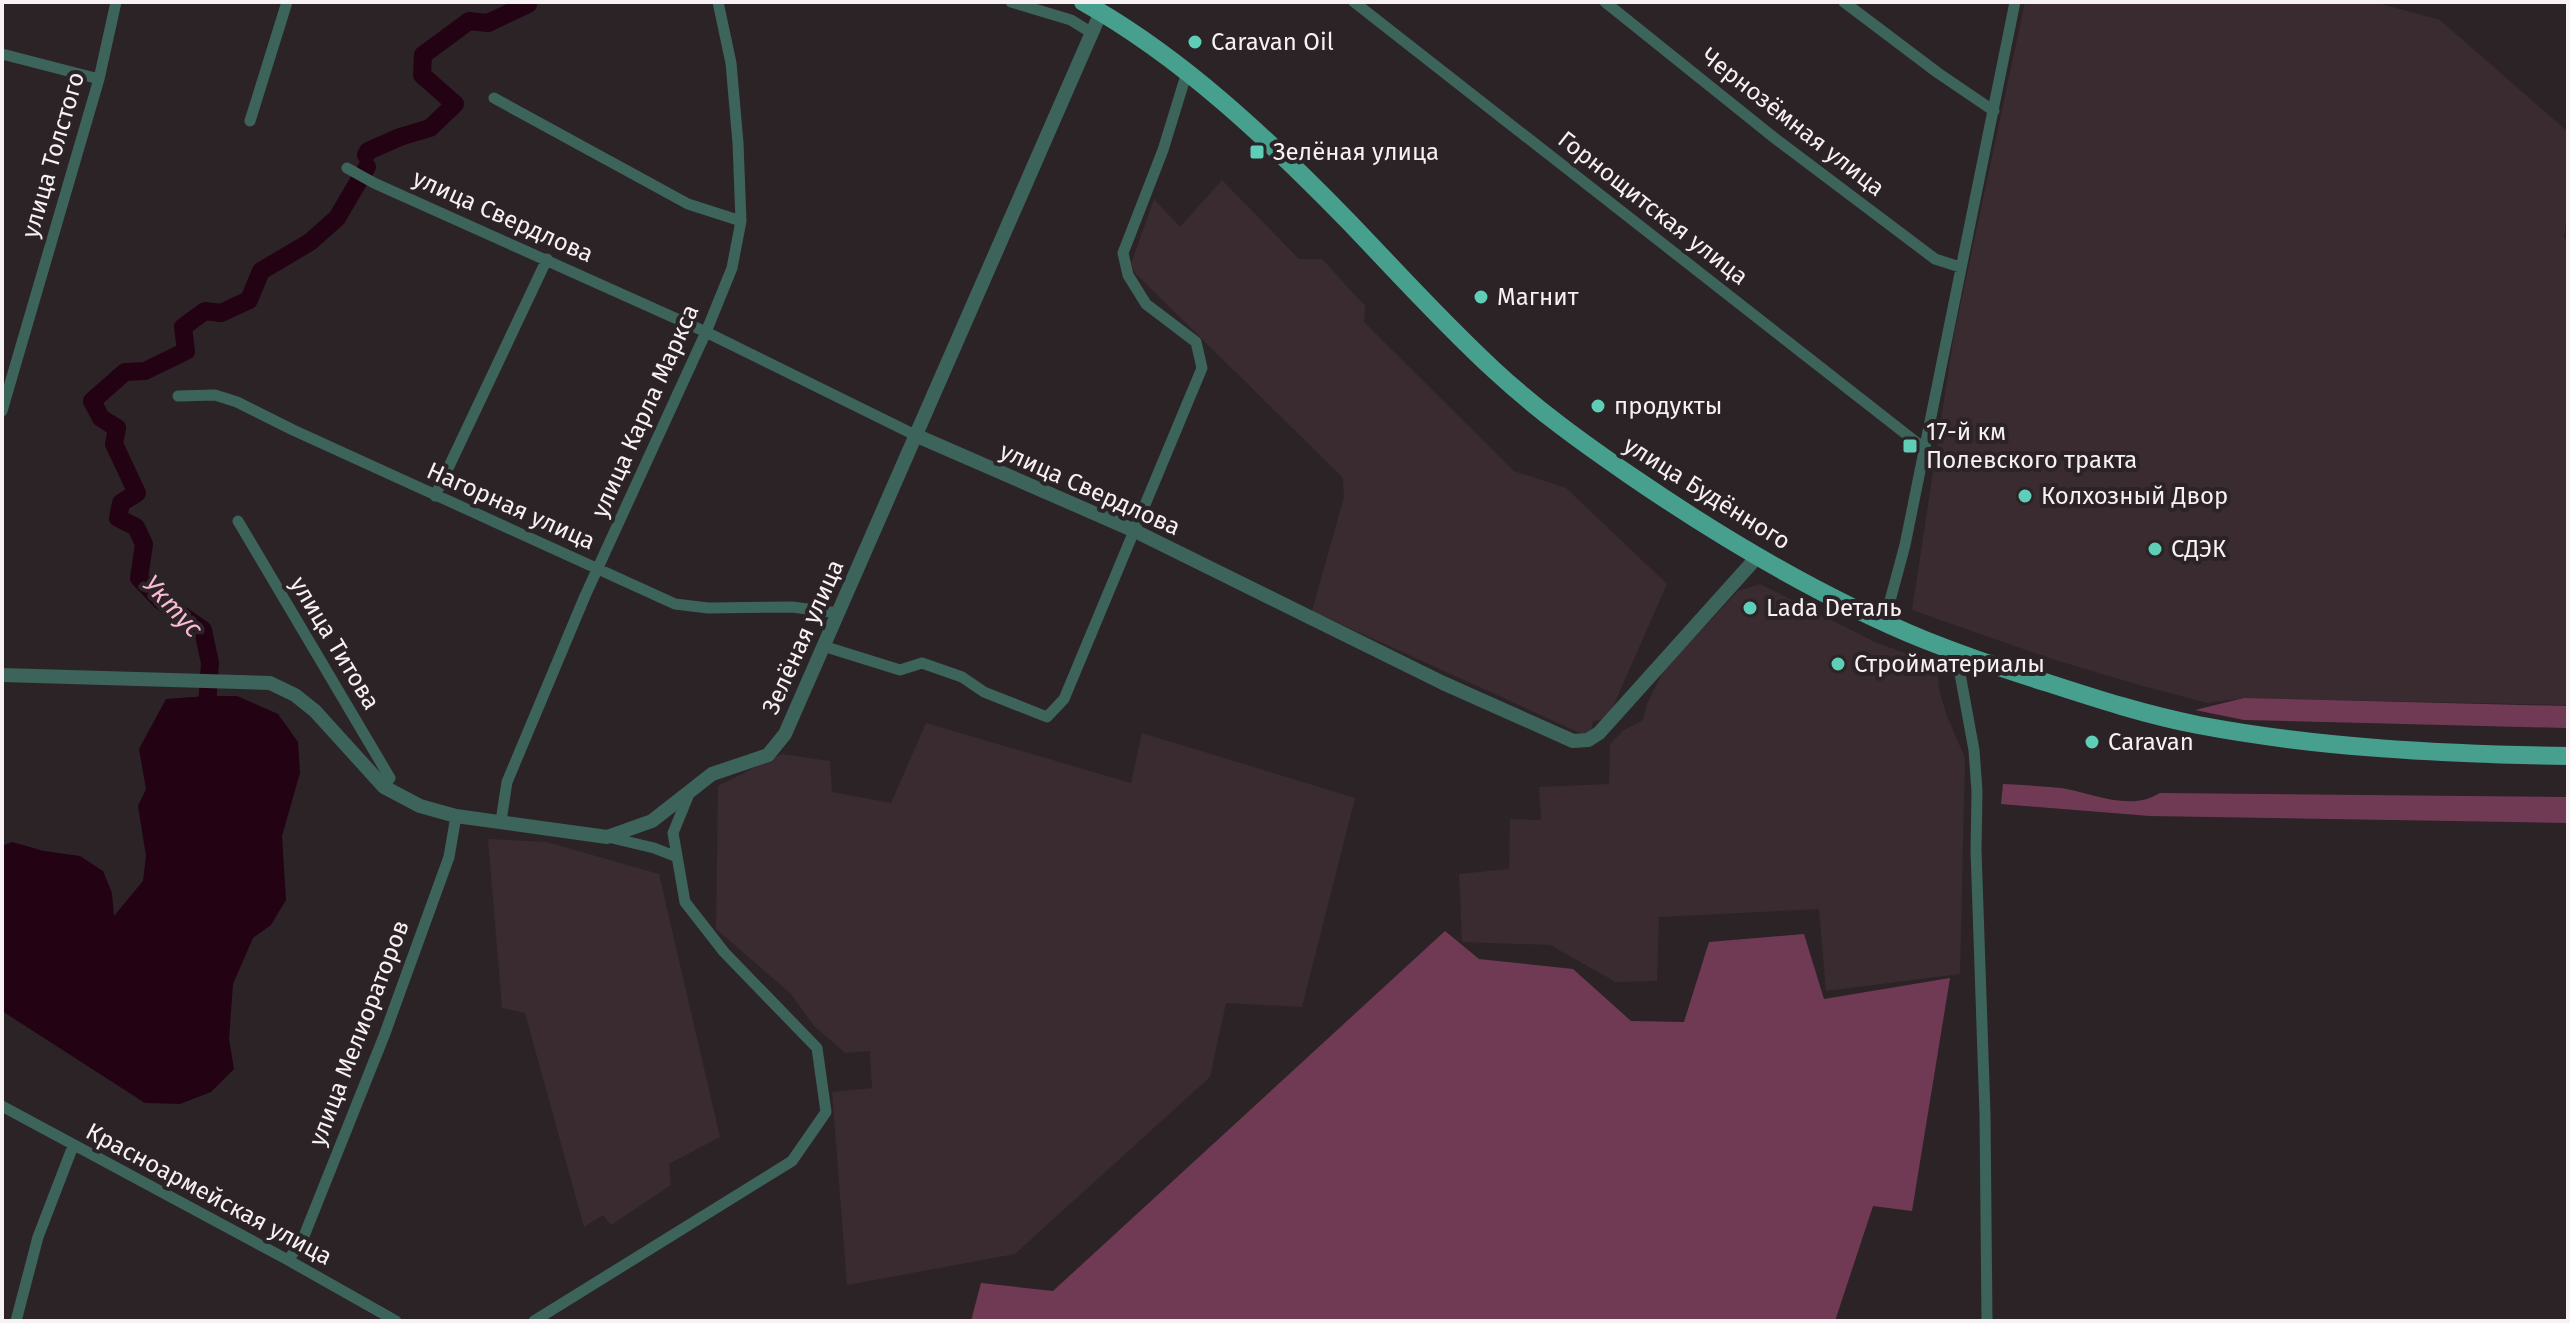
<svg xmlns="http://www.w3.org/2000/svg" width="2570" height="1323" viewBox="0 0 2570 1323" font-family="'Fira Sans',sans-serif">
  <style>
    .built { fill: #3a2b31 }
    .green { fill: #713a54 }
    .water { fill: #230213 }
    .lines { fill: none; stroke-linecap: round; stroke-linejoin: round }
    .river { stroke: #230213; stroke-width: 18 }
    .minor { stroke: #3c645a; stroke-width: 11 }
    .tertiary { stroke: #3c645a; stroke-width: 14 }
    .primary { stroke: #47a08e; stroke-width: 18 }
    .poi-dot { fill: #5eceb7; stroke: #2c2327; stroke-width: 3 }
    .labels { text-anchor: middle; stroke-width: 8; stroke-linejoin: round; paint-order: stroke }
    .poi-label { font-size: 24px; fill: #f7f1f3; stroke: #2c2327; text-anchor: start }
    .street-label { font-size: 24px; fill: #f7f1f3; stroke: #2c2327 }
    .water-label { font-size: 26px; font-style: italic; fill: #fab9d5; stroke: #2c2327 }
  </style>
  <rect width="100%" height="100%" fill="#2c2327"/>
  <path class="built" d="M2025 2H2374L2440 20 2568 132V204L2564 238 2568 239V728H2566L2567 705 2244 698 2208 703 2139 685 2049 658 1912 610 1954 335Z
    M1222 180 1299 259H1322L1365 306 1364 322 1514 471 1566 488 1667 584 1608 718 1593 721 1589 737 1312 611 1344 497 1343 478 1135 273 1131 264 1154 199 1180 227Z
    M1760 584 1877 643 1936 664 1940 694 1947 716 1965 758 1960 974 1826 991 1819 909 1659 917 1657 981 1616 982 1550 945 1462 942 1459 874 1509 869 1510 819 1541 820 1539 787 1609 784 1610 744 1624 730 1643 720 1647 704 1664 670 1738 591Z
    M926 723 1131 783 1142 733 1355 798 1302 1007 1226 1003 1210 1077 1015 1254 847 1285 832 1092 872 1088 870 1051 845 1053 814 1026 791 994 716 929 718 786 782 754 830 761 832 792 891 803Z
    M488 839 547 842 659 874 720 1137 669 1164 671 1185 611 1225 603 1215 584 1227 525 1013 502 1008Z"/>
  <path class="green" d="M2244 698 2567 706 2566 728 2244 720 2195 710Z
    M2003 784C2022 785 2042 786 2061 788 2093 793 2130 812 2160 793L2568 797V823L2150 816 2001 804Z
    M1445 931 1479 959 1573 969 1631 1021 1684 1022 1709 942 1804 934 1824 999 1950 978 1912 1211 1873 1206 1835 1321H971L981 1283 1053 1291Z"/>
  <path class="water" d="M207 696H237L278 714 298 742 300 773 282 836 286 900 271 925 253 938 233 984 229 1039 234 1069 211 1092 180 1104 145 1103 2 1011V846L12 842 44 851 80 856 103 871 112 893 114 916 143 881 146 856 138 806 146 789 139 749 166 699Z"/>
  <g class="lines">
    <path class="river" d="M366 155 368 151 400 137 430 128 455 104 422 75 423 55 469 21 488 23 528 4V2
      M206 720 210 663 203 630 160 600 139 578 144 544 136 527 118 518 121 503 137 493 114 444 117 428 101 418 92 401 125 372 145 371 186 351 183 327 205 311 221 313 249 300 261 271 310 242 337 218 367 167"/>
    <path class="minor" d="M1011 2 1071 20 1092 33
      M1354 2 1925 449
      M1605 2 1772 136 1935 259 1960 267
      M1844 2 1938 73 1994 111
      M2 54 99 79
      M494 98 688 204 741 221
      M250 121 287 2
      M347 168 374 183 706 332 915 435
      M178 396 215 395 237 402 293 430 675 604 708 608 792 607 838 613
      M2 411 99 79 116 2
      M435 496 547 259
      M238 521 390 778 384 787
      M1884 623 1905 545 2015 2
      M823 646 900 670 922 663 962 677 984 692 1047 717 1064 699 1202 368 1196 342 1146 304 1128 275 1123 253 1163 150 1187 72
      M1956 652 1974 750 1977 791 1976 850 1985 1114 1987 1321
      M501 821 507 782 585 596 706 332 732 268 741 221 738 143 731 63 718 2
      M608 837 654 848 677 857
      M2 1106 288 1260 396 1321
      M288 1260 302 1241 384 1036 449 857 456 816
      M16 1321 38 1237 73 1146
      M534 1321 792 1161 826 1112 817 1048 724 952 685 902 673 833 689 794"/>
    <path class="tertiary" d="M915 435 1135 531 1443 683 1573 741 1588 740 1599 733 1758 556
      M2 675 270 683 295 695 315 711 384 787 420 806 456 816 607 837 652 821 712 774 768 755 785 734 1101 12"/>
    <path class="primary" d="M1083 2C1183 58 1269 140 1349 222 1397 272 1443 323 1494 370 1537 410 1583 443 1631 476 1723 539 1822 598 1925 640 1965 656 2006 670 2048 683 2097 699 2147 715 2198 725 2319 748 2444 754 2568 756"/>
  </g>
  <g class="poi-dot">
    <circle cx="1195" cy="42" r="8"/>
    <rect x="1249" y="144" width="16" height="16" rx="4"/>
    <circle cx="1481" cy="297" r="8"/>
    <circle cx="1598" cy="406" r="8"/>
    <rect x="1902" y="438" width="16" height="16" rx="4"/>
    <circle cx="2025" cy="496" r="8"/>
    <circle cx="2155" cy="549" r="8"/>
    <circle cx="1750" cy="608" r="8"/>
    <circle cx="1838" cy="664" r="8"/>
    <circle cx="2092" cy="742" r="8"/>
  </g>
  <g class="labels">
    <g class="poi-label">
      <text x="1211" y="50">Caravan Oil</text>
      <text x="1273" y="160">Зелёная улица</text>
      <text x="1497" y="305">Магнит</text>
      <text x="1614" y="414">продукты</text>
      <text x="1926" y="440">17-й км<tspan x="1926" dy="28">Полевского тракта</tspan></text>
      <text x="2041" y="504">Колхозный Двор</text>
      <text x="2171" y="557">СДЭК</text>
      <text x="1766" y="616">Lada Dеталь</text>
      <text x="1854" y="672">Стройматериалы</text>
      <text x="2108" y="750">Caravan</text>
    </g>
    <g class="street-label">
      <text transform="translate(1793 122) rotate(38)" y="8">Чернозёмная улица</text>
      <text transform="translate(53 155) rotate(-74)" y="8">улица Толстого</text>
      <text transform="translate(1653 208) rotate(38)" y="8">Горнощитская улица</text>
      <text transform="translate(503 216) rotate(24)" y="8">улица Свердлова</text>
      <text transform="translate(645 411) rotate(-66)" y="8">улица Карла Маркса</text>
      <text transform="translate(1090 489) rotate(24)" y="8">улица Свердлова</text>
      <text transform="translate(1707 493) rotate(32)" y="8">улица Будённого</text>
      <text transform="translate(511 506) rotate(24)" y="8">Нагорная улица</text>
      <text transform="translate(803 637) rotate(-66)" y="8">Зелёная улица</text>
      <text transform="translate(335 643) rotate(59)" y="8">улица Титова</text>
      <text transform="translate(359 1033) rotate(-69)" y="8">улица Мелиораторов</text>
      <text transform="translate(209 1194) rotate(28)" y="8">Красноармейская улица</text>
    </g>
    <g class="water-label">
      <text transform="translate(173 606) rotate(47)" y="9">Уктус</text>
    </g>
  </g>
  <rect width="2570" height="1323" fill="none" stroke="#f7f1f3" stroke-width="8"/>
</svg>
